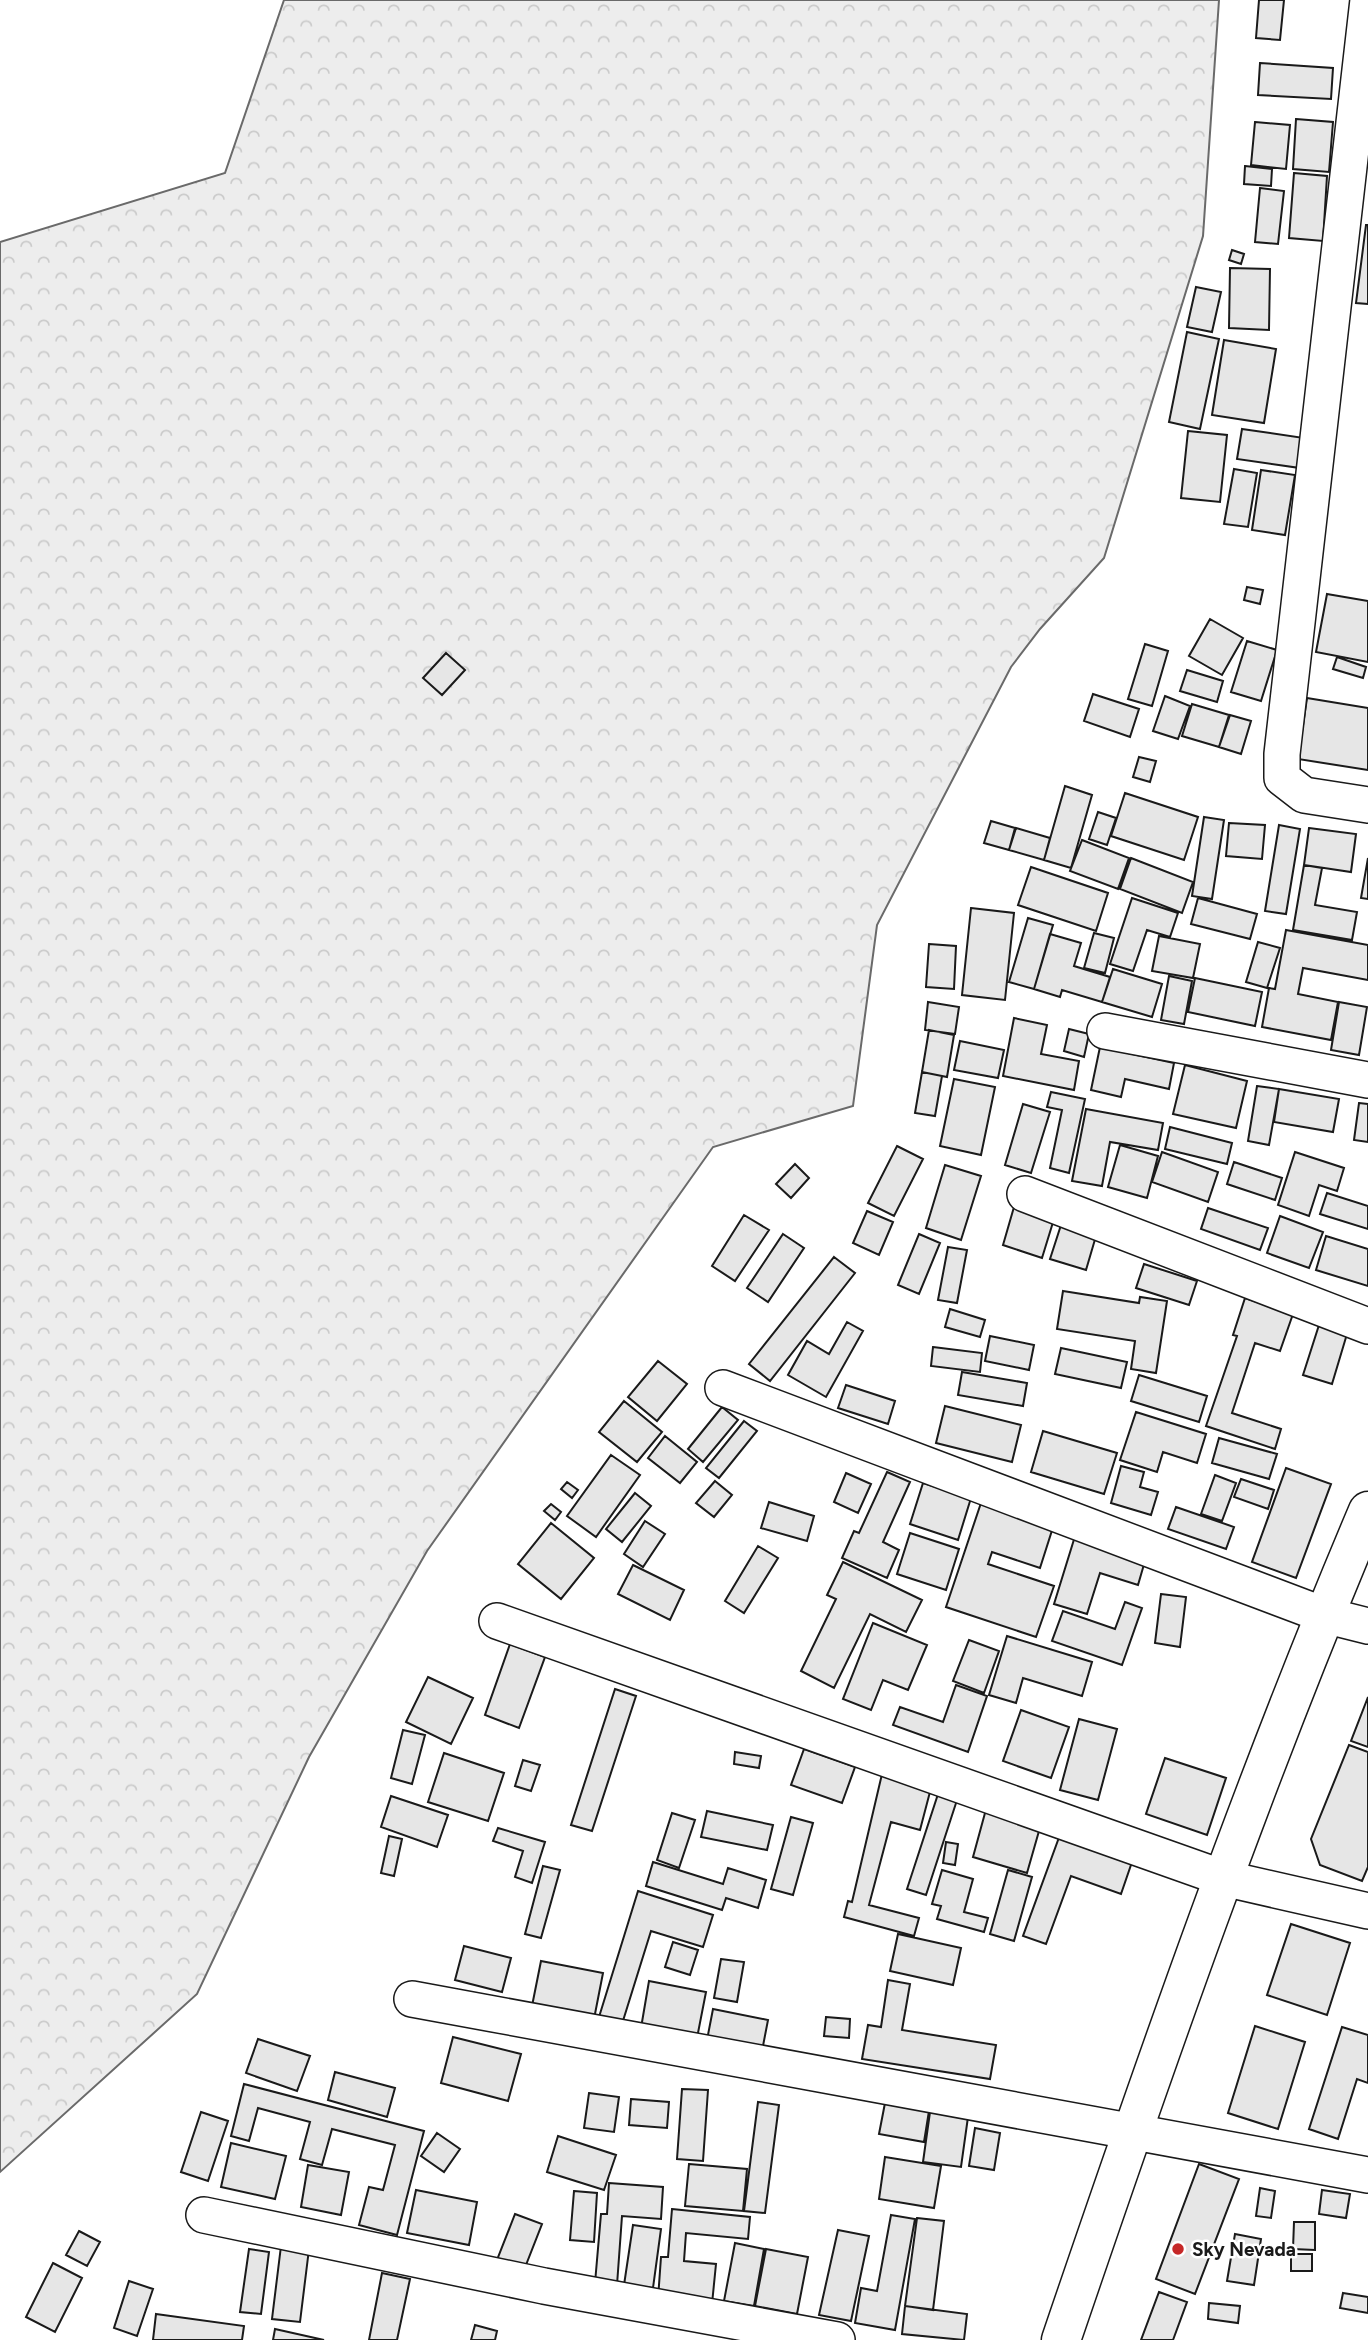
<svg xmlns="http://www.w3.org/2000/svg" width="1368" height="2340" viewBox="0 0 1368 2340" font-family="Figtree,sans-serif">
  <style>
    .forest { fill: url(#forest-crowns); stroke: #6a6a6a; stroke-width: 2 }
    .building { fill: #e6e6e6; stroke: #1a1a1a; stroke-width: 2 }
    .lines { fill: none; stroke-linecap: round; stroke-linejoin: round }
    .minor-casing { stroke: #1a1a1a; stroke-width: 38 }
    .major-casing { stroke: #1a1a1a; stroke-width: 41 }
    .minor { stroke: #fff; stroke-width: 35 }
    .major { stroke: #fff; stroke-width: 38 }
    .poi-dot { fill: #c62828; stroke: #fff; stroke-width: 2.5 }
    .labels { text-anchor: middle; stroke-width: 5; stroke-linejoin: round; paint-order: stroke }
    .poi-label { font-size: 19px; font-weight: bold; fill: #1a1a1a; stroke: #fff; text-anchor: start }
  </style>
  <defs>
    <pattern id="forest-crowns" width="20" height="18" patternUnits="userSpaceOnUse" patternTransform="scale(1.75)"><rect width="20" height="18" fill="#ededed"/><path d="M2 6a3 3 0 1 1 6 0M12 15a3 3 0 1 1 6 0" fill="none" stroke="#cbcbcb"/></pattern>
  </defs>
  <rect width="100%" height="100%" fill="#fff"/>
  <path class="forest" d="M284 0H1219L1203 236 1104 558 1040 629 1011 667 877 925 853 1106 713 1147 427 1551 309 1757 197 1994 0 2172V242L225 173Z"/>
  <path class="building" d="M1259 0H1284L1280 40 1256 38Z
    M1260 63 1333 68 1331 99 1258 95Z
    M1296 119 1333 122 1329 172 1293 169Z
    M1255 122 1290 125 1286 169 1251 165Z
    M1245 166 1272 169 1271 186 1244 184Z
    M1294 173 1327 176 1323 241 1289 238Z
    M1260 188 1284 191 1278 244 1255 242Z
    M1366 225H1368V304L1356 303Z
    M1232 250 1244 254 1241 264 1229 260Z
    M1230 268 1270 269 1269 330 1229 328Z
    M1196 287 1221 292 1212 332 1187 327Z
    M1187 332 1219 339 1200 429 1169 422Z
    M1224 340 1276 349 1264 423 1212 415Z
    M1242 429 1304 438 1300 468 1237 459Z
    M1188 431 1227 435 1220 502 1181 498Z
    M1234 469 1257 473 1248 527 1224 524Z
    M1261 470 1295 475 1285 535 1252 530Z
    M1247 587 1263 590 1260 604 1244 600Z
    M1327 594 1368 601V662L1316 652Z
    M1210 619 1243 638 1222 675 1189 656Z
    M1247 641 1277 650 1261 701 1231 692Z
    M1145 644 1168 651 1152 706 1128 699Z
    M446 653 465 670 442 695 423 678Z
    M1337 657 1366 667 1363 678 1333 669Z
    M1187 670 1223 681 1217 702 1180 691Z
    M1093 694 1139 709 1130 737 1084 721Z
    M1165 696 1190 706 1178 739 1153 731Z
    M1307 698 1368 708V770L1298 759Z
    M1192 704 1229 715 1219 747 1182 736Z
    M1230 715 1251 721 1241 754 1219 747Z
    M1139 757 1156 761 1150 782 1133 777Z
    M1065 786 1092 795 1071 868 1044 860Z
    M1125 793 1198 817 1184 860 1111 836Z
    M1098 812 1116 818 1107 845 1089 839Z
    M1204 817 1224 820 1212 899 1192 896Z
    M991 821 1015 828 1009 850 984 843Z
    M1229 823 1265 825 1262 859 1226 856Z
    M1279 825 1300 829 1286 914 1265 911Z
    M1016 828 1050 838 1044 860 1009 850Z
    M1309 828 1356 834 1351 872 1304 865Z
    M1082 840 1129 858 1118 889 1070 871Z
    M1131 858 1193 882 1182 913 1120 889Z
    M1368 858V899L1361 898Z
    M1304 865 1322 868 1315 905 1357 912 1352 940 1293 930Z
    M1031 867 1108 893 1096 931 1018 905Z
    M1132 898 1178 913 1170 937 1147 930 1133 971 1110 964Z
    M1198 898 1257 914 1250 939 1191 924Z
    M971 908 1014 913 1005 1000 962 995Z
    M1028 918 1053 925 1034 989 1009 982Z
    M1286 930 1368 945V980L1303 968 1298 994 1338 1002 1331 1040 1262 1027 1269 988 1275 989Z
    M1094 933 1114 938 1105 973 1084 968Z
    M1050 934 1081 943 1074 966 1110 977 1102 1002 1062 990 1060 997 1034 989Z
    M1159 936 1200 944 1193 978 1152 971Z
    M1258 942 1280 948 1267 988 1246 982Z
    M929 944 956 946 954 989 926 987Z
    M1113 969 1162 984 1152 1017 1102 1002Z
    M1169 976 1192 981 1184 1024 1161 1020Z
    M1195 978 1262 992 1255 1026 1188 1012Z
    M928 1002 959 1007 955 1034 925 1030Z
    M1339 1002 1367 1007 1359 1055 1331 1050Z
    M1014 1018 1047 1025 1041 1054 1079 1061 1074 1090 1003 1076Z
    M1069 1029 1089 1034 1084 1057 1064 1051Z
    M929 1030 954 1035 947 1077 922 1072Z
    M960 1041 1004 1050 998 1078 954 1070Z
    M1100 1047 1174 1063 1169 1089 1125 1079 1121 1097 1091 1090Z
    M1185 1065 1247 1081 1236 1128 1173 1114Z
    M922 1072 942 1076 935 1116 915 1113Z
    M954 1079 995 1087 981 1155 940 1146Z
    M1257 1086 1279 1089 1269 1145 1248 1141Z
    M1279 1089 1339 1099 1333 1132 1274 1122Z
    M1051 1092 1085 1099 1069 1173 1050 1168 1062 1110 1047 1107Z
    M1359 1103 1368 1104V1142L1354 1140Z
    M1023 1104 1050 1112 1031 1173 1005 1165Z
    M1086 1109 1163 1123 1158 1150 1110 1142 1102 1186 1072 1181Z
    M1170 1127 1232 1143 1227 1164 1165 1149Z
    M1120 1145 1158 1156 1147 1198 1108 1187Z
    M897 1146 923 1159 894 1216 868 1203Z
    M1162 1152 1218 1172 1208 1202 1152 1182Z
    M1295 1152 1344 1168 1337 1191 1319 1185 1309 1216 1278 1205Z
    M1234 1162 1282 1178 1275 1200 1227 1184Z
    M795 1164 809 1178 791 1198 776 1184Z
    M945 1165 981 1176 961 1240 926 1228Z
    M1327 1193 1368 1206V1229L1320 1214Z
    M1014 1207 1054 1219 1042 1258 1003 1245Z
    M1208 1208 1268 1228 1260 1250 1201 1229Z
    M867 1211 893 1222 879 1255 853 1243Z
    M744 1215 769 1230 735 1281 712 1266Z
    M1280 1216 1323 1232 1309 1268 1267 1253Z
    M1061 1225 1096 1236 1086 1270 1050 1259Z
    M783 1234 804 1248 768 1302 747 1288Z
    M919 1234 940 1243 919 1294 898 1285Z
    M1326 1236 1368 1249V1286L1316 1270Z
    M948 1247 967 1250 957 1303 938 1300Z
    M834 1257 855 1273 770 1381 749 1364Z
    M1144 1264 1197 1281 1189 1305 1136 1288Z
    M1063 1291 1139 1303 1140 1297 1167 1301 1156 1373 1131 1369 1135 1341 1057 1329Z
    M1245 1298 1293 1314 1280 1351 1255 1343 1232 1413 1281 1429 1275 1449 1206 1426 1237 1336 1233 1335Z
    M950 1309 985 1320 980 1337 945 1327Z
    M847 1322 863 1331 826 1397 788 1375 807 1341 829 1354Z
    M1319 1325 1347 1334 1332 1384 1303 1375Z
    M990 1336 1034 1345 1029 1370 985 1361Z
    M933 1347 982 1353 980 1372 931 1366Z
    M1061 1348 1127 1362 1121 1388 1055 1374Z
    M658 1361 687 1384 657 1421 628 1397Z
    M962 1372 1027 1383 1023 1406 958 1395Z
    M1139 1375 1207 1396 1199 1422 1131 1401Z
    M846 1385 895 1401 888 1424 838 1408Z
    M624 1401 662 1432 637 1462 599 1432Z
    M945 1406 1021 1425 1012 1462 936 1443Z
    M722 1407 738 1420 703 1462 688 1449Z
    M1136 1412 1206 1434 1197 1463 1163 1452 1157 1472 1120 1460Z
    M744 1421 757 1431 719 1478 706 1468Z
    M1043 1431 1117 1453 1104 1494 1031 1472Z
    M665 1436 697 1462 680 1483 648 1458Z
    M1219 1438 1277 1454 1269 1479 1212 1463Z
    M611 1455 640 1475 596 1537 567 1516Z
    M1121 1466 1144 1472 1140 1487 1158 1492 1151 1515 1111 1503Z
    M1286 1468 1331 1484 1296 1578 1252 1562Z
    M887 1472 910 1482 883 1542 899 1550 887 1578 842 1558 854 1531 859 1533Z
    M846 1473 871 1484 858 1513 834 1502Z
    M1215 1475 1236 1483 1222 1521 1201 1514Z
    M1241 1479 1274 1490 1268 1509 1234 1497Z
    M715 1481 732 1495 714 1517 696 1503Z
    M567 1482 578 1490 572 1498 561 1489Z
    M923 1483 971 1498 958 1540 910 1524Z
    M635 1493 651 1506 622 1542 606 1529Z
    M983 1497 1055 1521 1040 1568 992 1552 988 1564 1054 1586 1036 1637 946 1607Z
    M769 1502 814 1516 807 1541 761 1528Z
    M551 1504 561 1512 555 1520 544 1511Z
    M1176 1507 1234 1527 1226 1549 1168 1529Z
    M645 1521 665 1534 643 1567 624 1554Z
    M551 1523 594 1558 561 1599 518 1564Z
    M910 1533 959 1549 946 1590 897 1574Z
    M1076 1533 1147 1554 1138 1585 1100 1573 1087 1614 1054 1604Z
    M758 1546 778 1558 744 1613 725 1601Z
    M843 1562 922 1600 906 1632 870 1614 834 1688 801 1671 836 1599 827 1595Z
    M633 1565 684 1590 670 1620 618 1594Z
    M1161 1594 1186 1597 1180 1647 1155 1643Z
    M1125 1602 1142 1608 1122 1665 1052 1641 1063 1611 1115 1629Z
    M873 1623 927 1645 908 1690 883 1680 871 1710 843 1699Z
    M1007 1636 1092 1662 1082 1696 1023 1678 1016 1703 989 1695Z
    M969 1640 999 1651 984 1693 953 1681Z
    M510 1644 545 1657 519 1728 485 1715Z
    M428 1677 473 1698 451 1744 406 1722Z
    M956 1685 987 1696 968 1752 893 1725 900 1707 943 1722Z
    M615 1689 636 1696 592 1831 571 1825Z
    M1368 1697V1747L1351 1741Z
    M1021 1710 1069 1727 1051 1778 1003 1761Z
    M1079 1719 1117 1729 1098 1800 1060 1790Z
    M403 1730 425 1735 412 1784 391 1778Z
    M1349 1745 1368 1752V1867L1362 1881 1320 1865 1311 1839Z
    M804 1749 855 1767 842 1803 791 1785Z
    M735 1752 761 1756 759 1768 734 1764Z
    M444 1753 504 1773 488 1821 428 1802Z
    M1165 1758 1226 1778 1207 1835 1146 1814Z
    M523 1760 540 1765 531 1791 515 1786Z
    M882 1774 931 1788 920 1830 891 1822 869 1905 919 1918 914 1936 844 1917 848 1901 852 1902Z
    M939 1791 958 1797 926 1895 907 1889Z
    M391 1796 448 1815 437 1847 381 1827Z
    M988 1802 1043 1817 1027 1873 973 1857Z
    M707 1811 773 1825 767 1850 701 1837Z
    M672 1813 695 1820 679 1868 657 1860Z
    M791 1817 813 1823 793 1895 771 1889Z
    M498 1828 545 1842 532 1883 515 1877 523 1851 493 1841Z
    M1061 1832 1133 1859 1121 1894 1071 1876 1046 1944 1023 1936Z
    M389 1836 402 1839 394 1876 381 1873Z
    M946 1842 958 1844 955 1865 943 1863Z
    M653 1862 723 1884 728 1868 766 1880 758 1908 726 1898 722 1910 646 1886Z
    M543 1866 560 1870 541 1938 525 1934Z
    M942 1870 973 1879 964 1912 988 1918 984 1932 937 1919 941 1906 932 1904Z
    M1008 1870 1032 1877 1014 1941 990 1934Z
    M638 1891 713 1915 703 1947 651 1931 622 2024 599 2017Z
    M1291 1924 1350 1943 1327 2015 1267 1995Z
    M898 1934 961 1948 953 1985 890 1971Z
    M673 1942 698 1950 690 1975 665 1967Z
    M464 1946 511 1958 502 1992 455 1980Z
    M721 1959 744 1962 737 2002 714 1998Z
    M541 1961 603 1973 594 2019 532 2006Z
    M888 1980 910 1984 902 2030 996 2045 990 2079 862 2059 868 2025 881 2027Z
    M649 1981 706 1992 697 2038 641 2028Z
    M713 2009 768 2020 762 2051 707 2040Z
    M826 2017 850 2019 849 2038 824 2036Z
    M1255 2026 1305 2042 1278 2129 1228 2113Z
    M1342 2027 1368 2035V2083L1357 2079 1338 2139 1309 2129Z
    M453 2037 521 2054 508 2101 441 2083Z
    M258 2039 310 2056 297 2091 246 2073Z
    M335 2072 395 2088 387 2117 328 2100Z
    M244 2084 424 2131 397 2235 359 2225 369 2187 383 2190 395 2145 332 2129 322 2165 300 2159 310 2122 258 2108 249 2141 231 2136Z
    M682 2089 708 2090 703 2161 677 2159Z
    M589 2093 619 2097 614 2132 584 2128Z
    M631 2099 669 2102 667 2128 629 2125Z
    M758 2102 779 2105 765 2213 744 2211Z
    M885 2103 929 2111 924 2142 879 2134Z
    M201 2112 228 2121 208 2181 181 2172Z
    M930 2112 968 2117 961 2167 923 2162Z
    M975 2128 1000 2133 994 2170 969 2166Z
    M437 2133 460 2149 444 2172 421 2156Z
    M558 2136 616 2155 604 2190 547 2172Z
    M231 2143 286 2156 275 2199 221 2187Z
    M885 2157 941 2166 934 2208 879 2199Z
    M689 2164 747 2169 743 2211 685 2206Z
    M1199 2164 1239 2179 1195 2294 1156 2279Z
    M308 2165 349 2172 341 2215 301 2207Z
    M609 2183 663 2187 661 2219 622 2216 617 2285 595 2283 601 2214H607Z
    M1260 2188 1275 2191 1271 2218 1256 2216Z
    M416 2190 477 2202 469 2245 407 2233Z
    M1322 2190 1350 2194 1346 2218 1319 2214Z
    M574 2191 597 2193 594 2242 570 2240Z
    M672 2209 750 2217 748 2239 686 2233 684 2261 716 2264 712 2304 658 2299 661 2257H668Z
    M515 2214 542 2224 524 2270 497 2260Z
    M891 2215 915 2219 895 2330 855 2323 861 2288 877 2291Z
    M917 2218 944 2221 933 2310 905 2306Z
    M1294 2222H1315V2250L1293 2249Z
    M633 2225 661 2229 653 2288 624 2285Z
    M838 2230 869 2236 851 2321 819 2315Z
    M79 2231 100 2242 87 2266 66 2255Z
    M1235 2234 1261 2239 1254 2285 1227 2281Z
    M735 2243 764 2249 754 2306 724 2301Z
    M281 2246 309 2249 300 2322 272 2319Z
    M249 2249 269 2252 261 2314 240 2312Z
    M766 2249 808 2257 797 2314 755 2306Z
    M1291 2254H1312V2271H1291Z
    M53 2263 82 2278 55 2332 26 2317Z
    M382 2273 410 2279 397 2340H369Z
    M129 2281 153 2289 137 2336 114 2328Z
    M1159 2292 1187 2302 1173 2340H1141Z
    M1343 2293 1368 2297V2313L1340 2308Z
    M1209 2303 1240 2306 1238 2323 1208 2319Z
    M905 2306 967 2314 964 2340 902 2334Z
    M156 2314 244 2326 242 2340H153Z
    M475 2325 497 2331 495 2340H471Z
    M275 2329 324 2340H273Z"/>
  <g class="lines">
    <g class="minor-casing">
      <path id="minor" d="M1368 0 1282 754V778L1304 795 1368 805
        M1105 1031 1368 1080
        M1025 1194 1368 1326
        M723 1388 1324 1615 1368 1626
        M497 1621 1223 1878 1368 1911
        M412 1999 1368 2175
        M204 2215 544 2286 837 2340"/>
    </g>
    <g class="major-casing">
      <path id="major" d="M1061 2340C1156 2061 1253 1782 1368 1511"/>
    </g>
    <use href="#minor" class="minor"/>
    <use href="#major" class="major"/>
  </g>
  <circle class="poi-dot" cx="1178" cy="2249" r="7"/>
  <g class="labels">
    <g class="poi-label">
      <text x="1192" y="2256">Sky Nevada</text>
    </g>
  </g>
</svg>
